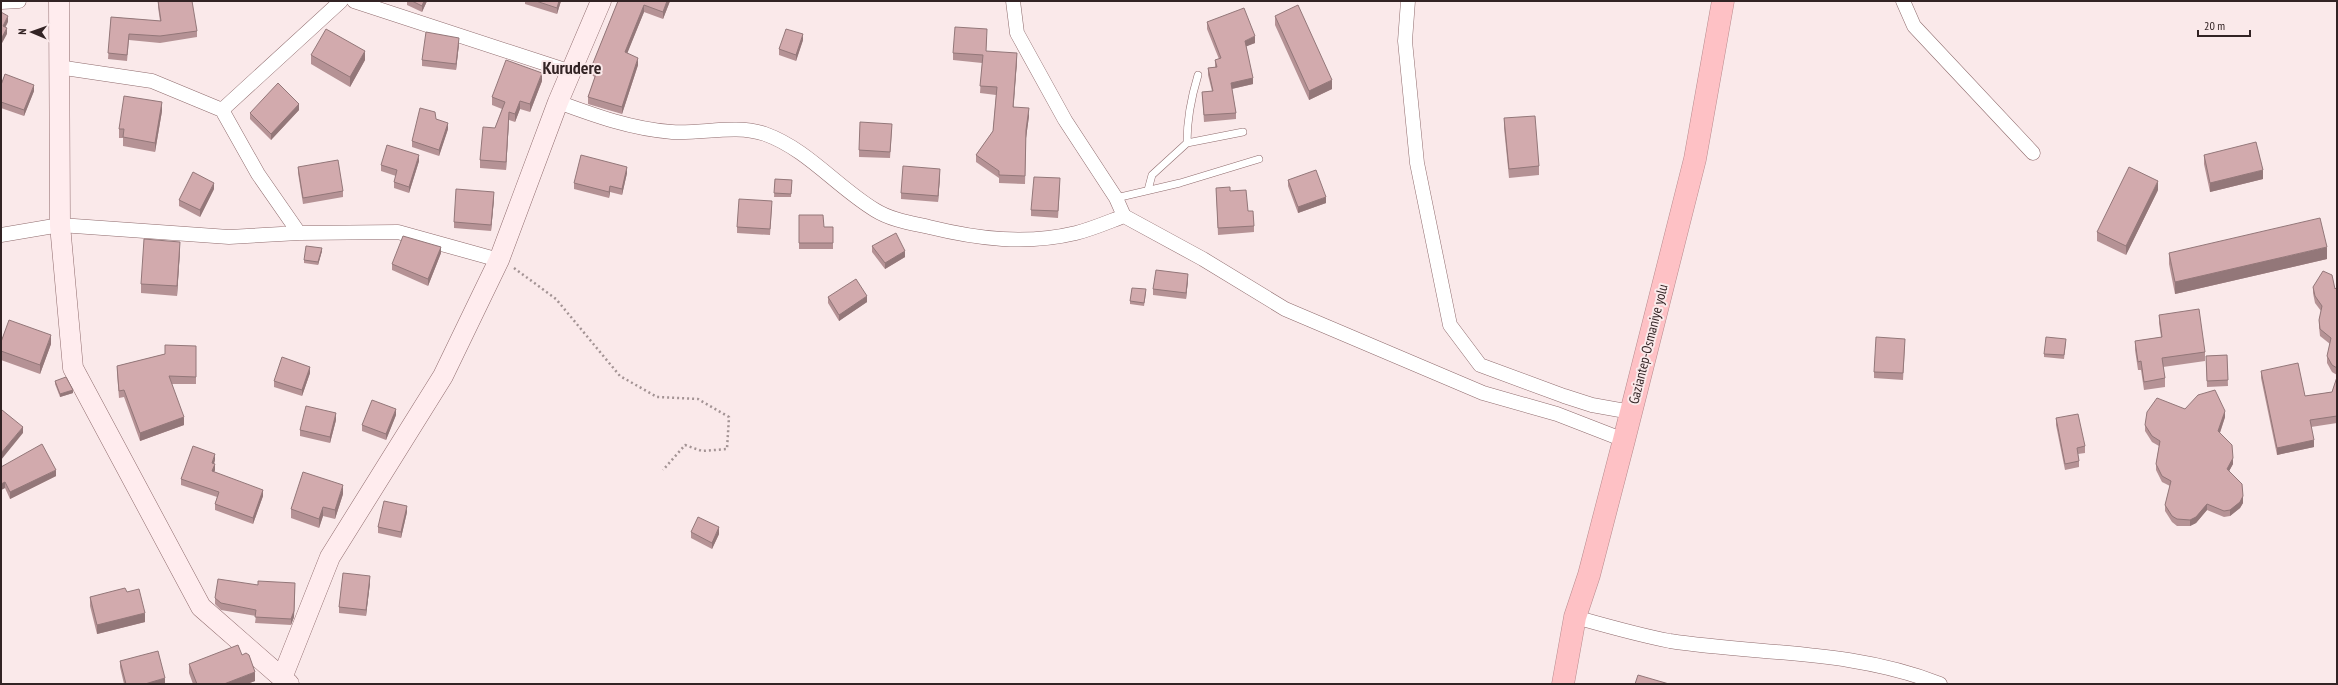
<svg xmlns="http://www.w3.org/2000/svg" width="2338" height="685" viewBox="0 0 2338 685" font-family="'PT Sans Narrow',sans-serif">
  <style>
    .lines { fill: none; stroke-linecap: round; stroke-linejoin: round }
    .lane-casing { stroke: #8f6b6d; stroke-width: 8 }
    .street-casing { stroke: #8f6b6d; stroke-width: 15 }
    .secondary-casing { stroke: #8f6b6d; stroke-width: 21 }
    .highway-casing { stroke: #b78a8d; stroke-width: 23 }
    .path { stroke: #a39394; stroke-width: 2.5; stroke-dasharray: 2 3; stroke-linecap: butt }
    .lane { stroke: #fff; stroke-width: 7 }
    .street { stroke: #fff; stroke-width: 14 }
    .secondary { stroke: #ffecee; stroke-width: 20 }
    .highway { stroke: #fec1c5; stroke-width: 22 }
    .wall { fill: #b59295 }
    .shaded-wall { fill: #937779 }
    .building { fill: #d2aaad; stroke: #937779 }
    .labels { text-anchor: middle; stroke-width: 4; stroke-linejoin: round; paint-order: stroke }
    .street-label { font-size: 14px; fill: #322324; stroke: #fae9ea }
    .district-label { font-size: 18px; font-weight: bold; fill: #322324; stroke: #fae9ea }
  </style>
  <rect width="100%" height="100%" fill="#fae9ea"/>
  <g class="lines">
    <g class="lane-casing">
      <path id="lane" d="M1187 143C1187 119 1191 98 1198 75
        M1148 190 1152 175 1187 143 1243 132
        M1116 198 1180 183 1259 159"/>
    </g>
    <g class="street-casing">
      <path id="street" d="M354 1 571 72
        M1013 1 1017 33 1065 120 1116 198 1124 216
        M1408 1 1405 41 1417 163 1450 325 1480 365 1564 396 1592 405 1631 412
        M1903 1 1914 26 2033 153
        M1 2 19 1
        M58 67 152 81 222 110 258 174 299 233
        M558 102C596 116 632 129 672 132 703 134 735 124 765 134 807 149 837 187 875 210 891 220 911 223 929 227 978 239 1026 245 1076 233 1092 229 1108 222 1124 216L1203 259 1285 309 1483 393 1557 414 1624 440
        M222 110 341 1
        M1 235 60 225 229 237 299 233 398 232 499 260
        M1575 617C1607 626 1638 635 1670 641 1762 655 1851 649 1940 684"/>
    </g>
    <g class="secondary-casing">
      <path id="secondary" d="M59 1 60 225 73 368 201 607 289 684
        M282 678 330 557 443 376 499 260 558 102 601 1"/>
    </g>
    <g class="highway-casing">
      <path id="highway" d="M1563 684 1575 617 1589 575 1624 440 1695 159 1723 1"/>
    </g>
    <path class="path" d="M514 268 556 299 620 376 657 397 698 399 729 417 727 449 702 451 685 445 663 470"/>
    <use href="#lane" class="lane"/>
    <use href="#street" class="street"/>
    <use href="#secondary" class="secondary"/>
    <use href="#highway" class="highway"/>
  </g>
  <path class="wall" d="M158 1 197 31V37L160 43 129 40 127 61 108 59 111 17 160 21 158 7Z
    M407 1H427L422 12 407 5Z
    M525 1H561L557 14 525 4Z
    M618 1H670L663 19 644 12 627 53 638 65 622 114 588 104V97L595 77 591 75V68Z
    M1275 16 1332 89 1309 100 1275 25Z
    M1207 22 1255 43 1246 46 1253 84 1232 89 1236 113V119L1204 122 1202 92 1212 91 1208 75V68L1215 67V60L1219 59 1207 29Z
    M987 37 986 51 1017 61 1013 107 1029 116 1026 138 1025 184 999 183V178L976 162V155L993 131 996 95 980 93 982 63 953 60V53Z
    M803 40 796 61 779 55V49Z
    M459 44 456 70 422 66V60Z
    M311 55 365 60 350 87 311 64Z
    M542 81 530 112 520 109 515 122 509 120 506 170 480 168V160L495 128 502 109 492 105V97Z
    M1 85 34 91 24 116 1 108Z
    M299 110 271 140 250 119V113Z
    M162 111 155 152 123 146V138H119V129Z
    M1504 118 1539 166V175L1509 178 1504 128Z
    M436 119 448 129 439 156 412 147V141Z
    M892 130 890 158 859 157V150Z
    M2204 155 2263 179 2210 192 2204 164Z
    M419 161 409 193 394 188V182L396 176 381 171V165Z
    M298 167 343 191V197L303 204 298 173Z
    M627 173 622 195 610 192 609 198 574 189V183Z
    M940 176 938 202 901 199V193Z
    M775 179 792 180 791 197H774Z
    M1288 180 1326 203 1298 213 1288 186Z
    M1060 185 1058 218 1031 216V210Z
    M1216 188 1230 191 1248 211 1254 226V232L1218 235Z
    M214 189 200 217 179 206V200Z
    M2158 190 2126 255 2097 241V232Z
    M494 199 491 231 454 228V222Z
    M772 207 770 235 737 233V227Z
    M799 215 824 227H833V249H799Z
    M872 246 905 257 885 269 872 252Z
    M180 251 177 296 141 293V284Z
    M322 251 318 265 304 263V260Z
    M441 253 428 286 392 270V264Z
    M2169 253 2327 259 2175 294 2169 264Z
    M1188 280 1186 299 1153 295V289Z
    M2313 287 2335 289 2337 287V375L2332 372 2327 363V356L2330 344 2320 336 2319 327V320L2321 311 2315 303 2313 293Z
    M1146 293 1144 306 1130 304V301Z
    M828 297 867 302 839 321 828 303Z
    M2159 315 2205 352V361L2163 367 2165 378V387L2144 390 2141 370H2138L2135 350V341L2161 337 2159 323Z
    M1 342 51 344 40 374 1 360Z
    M2066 342 2064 359 2044 357V354Z
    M1905 345 1903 380 1874 378V372Z
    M196 346V384H172L184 425 140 441 124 397 119 398 117 373V366L165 354Z
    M2227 355 2228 386 2207 387 2206 356Z
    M2261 371 2305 396 2332 392 2337 377V423L2311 427 2314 447 2277 455 2261 378Z
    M310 373 302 396 274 387V381Z
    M55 381 73 393 60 397 55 384Z
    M2185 409 2225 417 2220 433 2233 464 2229 471 2243 503 2240 508 2230 516 2224 517 2207 510 2196 523 2190 526H2177L2172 522 2165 511V505L2170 486 2162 482 2156 470V464L2159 446 2152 442 2145 431V425Z
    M396 415 386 440 362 431V425Z
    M2056 418 2085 446V453L2078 454 2079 461V467L2065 470 2056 425Z
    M336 420 330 443 300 436V430Z
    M215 460 214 464 215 470 214 472 263 496 253 524 215 510V504L217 497 181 485V479Z
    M1 467 56 476 10 499 5 488 1 490Z
    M343 494 335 519 323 516 319 528 291 518V509Z
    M407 512 401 538 378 533V527Z
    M691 532 719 534 712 549 691 538Z
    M370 583 366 616 339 613V607Z
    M258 585 295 589 294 617 291 625 255 623 256 616 221 610 215 604V598Z
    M127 592 145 622 97 634 90 606V597Z
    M120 661 165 684H124L120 667Z
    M189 664 255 681 247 684H193L189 673Z"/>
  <path class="shaded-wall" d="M424 1H427L422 12V6Z
    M559 1H561L557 14V8Z
    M667 1H670L663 19V12Z
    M644 5V12L625 59V52Z
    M8 16V22L3 32V26Z
    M7 28V34L1 45V39Z
    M803 34V40L796 61V55Z
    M1255 36V43L1245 47V41Z
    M459 38V44L456 70V64Z
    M365 51V60L350 87V77Z
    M1017 53V61L1013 115V107Z
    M638 58V65L622 114V107Z
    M542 73V81L530 112V104Z
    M1253 78V84L1231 89V83Z
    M1332 80V89L1309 100V91Z
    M34 85V91L24 116V110Z
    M520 101V109L515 122V114Z
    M162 102V111L155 152V143Z
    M299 104V110L271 140V134Z
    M1029 108V116L1026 138 1025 184 1026 130Z
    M509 112V120L506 170V162Z
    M448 123V129L439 156V150Z
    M419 155V161L409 193V187Z
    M627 167V173L622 195V189Z
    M940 169V176L938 202V196Z
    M2263 170V179L2210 192V183Z
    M2158 181V190L2126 255V246Z
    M214 183V189L200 217V210Z
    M610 186V192L609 198V192Z
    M494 192V199L491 231V225Z
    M1326 197V203L1298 213V207Z
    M180 242V251L177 296V286Z
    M441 247V253L428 286V279Z
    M2327 247V259L2175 294V282Z
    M322 248V251L318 265V262Z
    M905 251V257L885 269V263Z
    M1188 274V280L1186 299V293Z
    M867 296V302L839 321V315Z
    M51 335V344L40 374V365Z
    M310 367V373L302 396V390Z
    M73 390V393L60 397V394Z
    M396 409V415L386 440V434Z
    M2225 411V417L2218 438V431Z
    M336 413V420L330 443V437Z
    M184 417V425L140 441V433Z
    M23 427V433L1 460V453Z
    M2314 440V447L2277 455V448Z
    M215 454V460L212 469V463Z
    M2233 458V464L2227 475V469Z
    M215 464V470L212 477V471Z
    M56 470V476L10 499V492Z
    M5 482V488L1 490V484Z
    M343 485V494L335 519V510Z
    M263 490V496L253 524V518Z
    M2243 496V503L2240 508 2230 516V510Z
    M2207 504V510L2196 523 2190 526V520Z
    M407 506V512L401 538V532Z
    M323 507V516L319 528V519Z
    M719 527V534L712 549V543Z
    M370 576V583L366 616V610Z
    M295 583 294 617 291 625V619Z
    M145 613V622L97 634V625Z
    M255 672V681L247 684H224Z
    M165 678V684H145Z"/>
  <path class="building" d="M158 1H192L197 31 160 36 129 34 127 55 108 53 111 17 161 21Z
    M412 1H424L422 6Z
    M536 1H559L557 8Z
    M618 1H667L663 12 644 5 625 52 638 58 622 107 588 97 597 71 591 68Z
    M1298 5 1332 80 1309 91 1275 16Z
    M1244 8 1255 36 1245 41 1253 78 1231 83 1236 113 1204 115 1202 92 1213 91 1208 68 1217 67 1215 60 1221 58 1207 22Z
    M1 12 8 16 3 26 7 28 1 39Z
    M955 27 987 29 986 51 1017 53 1013 107 1029 108 1026 130 1025 176 999 175V171L976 155 993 131 997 87 980 86 983 55 953 53Z
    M326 29 365 51 350 77 311 55Z
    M786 29 803 34 796 55 779 49Z
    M426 32 459 38 456 64 422 60Z
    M506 60 542 73 530 104 520 101 515 114 509 112 506 162 480 160 483 127 495 128 505 102 492 97Z
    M5 74 34 85 24 110 1 102V85Z
    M278 83 299 104 271 134 250 113Z
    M124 96 162 102 155 143 123 137 124 129H119Z
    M420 108 435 112 436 119 448 123 439 150 412 141Z
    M1535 116 1539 166 1509 169 1504 118Z
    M860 122 892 124 890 152 859 150Z
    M2256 142 2263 170 2210 183 2204 155Z
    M387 145 419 155 409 187 394 182 397 170 381 165Z
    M581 155 627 167 622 189 610 186 609 192 574 183Z
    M338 160 343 191 303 198 298 167Z
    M903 166 940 169 938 196 901 193Z
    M2129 167 2158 181 2126 246 2097 232Z
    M1316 170 1326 197 1298 207 1288 180Z
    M193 172 214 183 200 210 179 200Z
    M1034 177 1060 178 1058 211 1031 210Z
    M775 179 792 180 791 194 774 193Z
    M1230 187V191L1246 190 1248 211H1253L1254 226 1218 228 1216 188Z
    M456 189 494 192 491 225 454 222Z
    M739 199 772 201 770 229 737 227Z
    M799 215H823L824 227H833V243H799Z
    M2320 218 2327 247 2175 282 2169 253Z
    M896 233 905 251 885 263 872 246Z
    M403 236 441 247 428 279 392 264Z
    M144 239 180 242 177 286 141 284Z
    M306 246 322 248 318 262 304 260Z
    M1156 270 1188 274 1186 293 1153 289Z
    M2323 271 2332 275 2335 289 2337 287V368L2332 365 2327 356 2331 338 2320 329 2319 320 2322 306 2315 296 2313 287Z
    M856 279 867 296 839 315 828 297Z
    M1132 288 1146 289 1144 303 1130 301Z
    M2199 309 2205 352 2162 358 2165 378 2144 382 2141 361 2138 362 2135 341 2162 337 2159 315Z
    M9 320 51 335 40 365 1 351V342Z
    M1876 337 1905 339 1903 373 1874 372Z
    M2046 337 2066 339 2064 355 2044 354Z
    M165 345 196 346V377L169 376 184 417 140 433 124 390 119 391 117 366 165 354Z
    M2227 355 2228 380 2207 381 2206 356Z
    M282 357 310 367 302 390 274 381Z
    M2298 363 2305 396 2332 392 2337 377V416L2310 420 2314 440 2277 448 2261 371Z
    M66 377 73 390 60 394 55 381Z
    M2215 390 2225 411 2218 431 2232 445 2233 458 2227 469 2242 484 2243 496 2240 502 2230 510 2224 511 2207 504 2196 517 2190 520 2177 519 2172 516 2165 505 2171 481 2162 476 2156 464 2160 441 2152 436 2145 425 2147 412 2157 398 2185 409 2198 395Z
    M372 400 396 409 386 434 362 425Z
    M306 406 336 413 330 437 300 430Z
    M2 410 23 427 1 453V411Z
    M2078 414 2085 446 2077 448 2079 461 2065 464 2056 418Z
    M42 444 56 470 10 492 5 482 1 484V467Z
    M193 446 215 454 212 463 215 464 212 471 263 490 253 518 215 504 219 492 181 479Z
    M303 472 343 485 335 510 323 507 319 519 291 509Z
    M384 501 407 506 401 532 378 527Z
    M698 517 719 527 712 543 691 532Z
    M343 573 370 576 366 610 339 607Z
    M218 579 258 585V581L295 583 294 611 291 619 255 617 256 610 221 603 215 598Z
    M125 588 127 592 139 589 145 613 97 625 90 597Z
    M238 645 242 655 246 653 249 655 255 672 224 684H197L189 664Z
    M158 651 165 678 145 684H126L120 661Z
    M1638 675 1669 684H1635Z"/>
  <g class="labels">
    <g class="street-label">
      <text transform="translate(1648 344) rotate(-76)" y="5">Gaziantep-Osmaniye yolu</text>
    </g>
    <g class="district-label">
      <text x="572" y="74">Kurudere</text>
    </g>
  </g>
  <rect width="2338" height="685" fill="none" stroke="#322324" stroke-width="4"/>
  <g transform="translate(32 32) rotate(272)" stroke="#fae9ea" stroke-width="3" paint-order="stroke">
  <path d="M0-3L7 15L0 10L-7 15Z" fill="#322324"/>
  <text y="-6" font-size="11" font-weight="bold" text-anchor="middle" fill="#322324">N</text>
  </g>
  <path d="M2198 30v6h52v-6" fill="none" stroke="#322324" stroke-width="2"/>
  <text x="2204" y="30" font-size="12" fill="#322324" stroke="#fae9ea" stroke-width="3" paint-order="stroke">20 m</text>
</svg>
